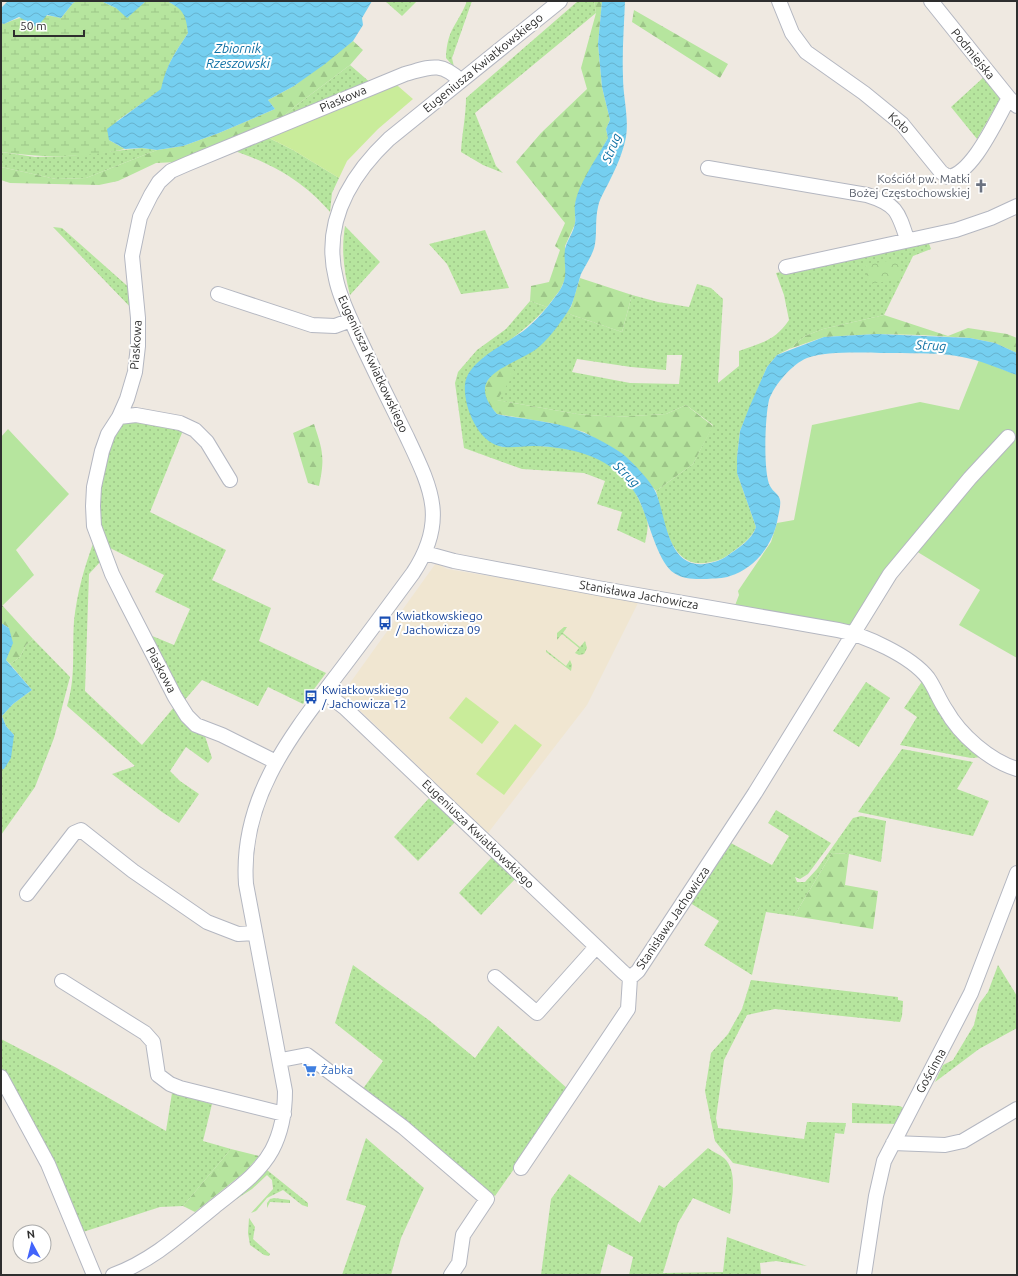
<svg xmlns="http://www.w3.org/2000/svg" width="1018" height="1276" viewBox="0 0 1018 1276" font-family="Ubuntu,sans-serif">
  <style>
    .education { fill: #f0e6d1 }
    .grass { fill: url(#grass-dots); fill-rule: evenodd }
    .forest { fill: url(#forest-firs) }
    .wetland { fill: url(#wetland-marsh) }
    .park { fill: url(#park-crowns) }
    .garden { fill: #b6e59e }
    .pitch { fill: #c9ec9a }
    .water { fill: url(#water-waves) }
    .lines { fill: none; stroke-linecap: round; stroke-linejoin: round }
    .minor-casing { stroke: #b4b7c1; stroke-width: 16 }
    .minor { stroke: #fff; stroke-width: 14 }
    .labels { text-anchor: middle; stroke-width: 4; stroke-linejoin: round; paint-order: stroke }
    .street-label { font-size: 12px; fill: #2e2e2e; stroke: #fff }
    .worship-label { font-size: 12px; fill: #5b616d; stroke: #fff; text-anchor: end }
    .transit-label { font-size: 12px; fill: #164399; stroke: #fff; text-anchor: start }
    .shop-label { font-size: 12px; fill: #366cbe; stroke: #fff; text-anchor: start }
    .water-label { font-size: 13px; font-style: italic; fill: #0d6fa3; stroke: #fff }
  </style>
  <defs>
    <pattern id="grass-dots" width="8" height="8" patternUnits="userSpaceOnUse"><rect width="8" height="8" fill="#b6e59e"/><path d="M2 2h.1M6 6h.1" fill="none" stroke="#9dc588" stroke-width="1.8" stroke-linecap="round"/></pattern>
    <pattern id="forest-firs" width="22" height="20" patternUnits="userSpaceOnUse"><rect width="22" height="20" fill="#b6e59e"/><path d="M5 1l3.5 6h-7zM16 11l3.5 6h-7z" fill="#9dc588"/></pattern>
    <pattern id="wetland-marsh" width="20" height="14" patternUnits="userSpaceOnUse"><rect width="20" height="14" fill="#b6e59e"/><path d="M1 5h8M5 5V1M11 12h8M15 12V8" fill="none" stroke="#9dc588"/></pattern>
    <pattern id="park-crowns" width="20" height="18" patternUnits="userSpaceOnUse"><rect width="20" height="18" fill="#b6e59e"/><path d="M2 6a3 3 0 1 1 6 0M12 15a3 3 0 1 1 6 0" fill="none" stroke="#9dc588"/></pattern>
    <pattern id="water-waves" width="16" height="10" patternUnits="userSpaceOnUse"><rect width="16" height="10" fill="#75cff0"/><path d="M0 5q4-4 8 0t8 0" fill="none" stroke="#66b2ce"/></pattern>
  </defs>
  <rect width="100%" height="100%" fill="#efe9e1"/>
  <path class="education" d="M436 563 447 569 639 601 587 705 488 833 348 699 340 697Z"/>
  <path class="grass" d="M385 1H417L402 16Z
    M467 1H472L452 58 454 67 446 58C447 28 458 25 467 1Z
    M578 1H594L596 13 475 113 496 166 503 173 483 165 461 152C462 133 466 116 466 98Z
    M350 65 372 84 275 124 294 107Z
    M985 76 1001 97 977 139 951 107Z
    M265 136 293 150 339 178 332 193 330 212C301 179 272 164 232 150Z
    M142 148 157 150 86 178 56 179 1 167V152L35 157 69 156Z
    M345 226 380 262 350 295C344 271 341 251 345 226Z
    M53 227 62 228 133 291 136 313Z
    M485 230 509 288 461 294 447 264 429 244Z
    M928 241 931 249 913 256 884 315 823 329 805 336 789 349 777 355 767 367 740 431 737 457V473L756 527C752 539 739 547 728 555 722 560 713 562 705 563 669 568 663 517 656 491L693 464 713 425 686 405 666 414 615 417 577 414 496 400 514 373 510 362C534 352 550 334 566 313L622 332 632 295 658 302 689 307 697 284 711 288 723 299 718 383 739 366V351C761 343 775 341 789 320L784 295 776 273ZM667 355H682L679 384 630 383 572 372 577 359 631 367 666 370Z
    M530 301 547 307C526 330 509 341 483 358L501 447C552 444 614 445 639 500 648 521 650 520 645 543L617 530 622 512 597 504 605 481 584 473 522 469 464 448 455 383 458 372 477 350 506 329Z
    M126 420 184 428 150 512 226 550 212 580 271 608 259 641 326 673 303 704 268 687 258 706 202 680 182 703 145 633 174 645 190 609 155 592 164 575 104 545 96 523 97 487 118 426Z
    M94 541 101 561 89 574 85 691 142 745 175 706 204 733 212 758 208 763 186 747 170 771 180 781 199 794 179 823 162 812 112 774 135 766 67 706C76 677 72 651 74 621 77 593 84 568 94 541Z
    M564 627H567L563 633 580 647 585 641 587 648 584 654 579 655 575 653 579 648 562 634 557 640V633Z
    M33 639 70 677 54 738 35 787 1 835V769H4L14 735 6 726 2 716 13 704 32 690 10 664 20 657 26 645Z
    M546 650 566 666 570 660 572 665 571 671 546 652Z
    M923 680 983 757 971 758 900 745 917 717 904 708Z
    M866 682 890 698 859 747 833 731Z
    M902 749 973 762 957 789 989 801 973 836 858 812Z
    M431 796 456 821 418 861 394 837Z
    M776 810 831 843 808 874 800 879 795 877 797 882H805L817 869 853 818 861 816 886 821 881 862 849 854 832 853 794 916 766 912 752 975 704 945 719 921 687 901 729 842 772 865 789 836 768 823Z
    M493 856 516 878 481 915 459 893Z
    M353 965 430 1021 475 1058 498 1026 569 1090 495 1196 362 1090 383 1061 335 1023Z
    M998 965 1017 996V1028L979 1049 935 1082 943 1065 953 1060 974 1025 979 1004 988 992Z
    M751 980 898 997V1000L903 1001 902 1016 900 1022 775 1009 747 1015 724 1060 716 1118 718 1128 804 1139 807 1122 846 1123 844 1134 835 1133 829 1183 733 1163 715 1141 705 1091 711 1053 728 1034 742 1009Z
    M1 1039 55 1067 166 1131 172 1093 212 1104 203 1141 231 1149 183 1206 160 1207 83 1232 66 1190 1 1070Z
    M852 1103 900 1106 905 1109 897 1124 852 1123Z
    M366 1138 424 1188 401 1238 391 1275H342L366 1206 346 1200Z
    M708 1148C713 1152 719 1154 724 1158 738 1171 732 1197 730 1214L693 1198 678 1223 663 1273 723 1272 727 1237 807 1266 776 1261 760 1263 761 1275H629L633 1257 608 1244 600 1275H541L551 1199 569 1174 640 1223 659 1185 664 1188Z
    M267 1170 308 1203V1207L302 1205 283 1190 267 1198 256 1211 251 1213 273 1189 272 1180 267 1175 252 1189 235 1200Z
    M274 1198 290 1200V1203L270 1202 267 1208V1203L270 1199Z
    M249 1218 255 1227 253 1239 270 1254 269 1256 264 1255 250 1245 248 1233Z"/>
  <path class="forest" d="M594 1 602 2 598 44 602 87 610 120 606 129 608 138 582 185 575 204V224L565 246V264L567 275 560 290 547 307 530 301 531 286 549 282 560 250 555 246 565 223 516 162 541 133 587 89 581 68 596 13Z
    M634 10 728 64 720 78 632 22Z
    M353 41 363 50 350 65 294 107 275 124 176 162 156 163 118 181 99 185 10 183 1 180V167L56 179 86 178 157 150 183 146 219 133 275 109 268 100 294 86Z
    M580 278 632 295 622 332 566 313 571 307Z
    M884 315 948 336 968 328 1007 334 1017 338V353L995 343 970 338 921 335 877 334 824 337 789 349 805 336 823 329Z
    M510 362 515 373 497 400 577 414 615 417 666 414 686 405 713 426 693 464 656 491 621 453 584 432 551 423 497 414 490 406 485 387 490 375Z
    M314 424C323 451 325 458 319 486L308 483 293 433Z
    M1 604 33 639 26 645 20 657 10 664 6 660 9 628 1 623Z
    M832 853 849 854 845 885 878 891 873 929 794 916Z
    M231 1149 259 1156 246 1171 195 1212 183 1206Z"/>
  <path class="wetland" d="M77 1H101L116 8 141 5 146 1H167L180 8 187 18 188 33C175 53 166 65 162 89L117 121 109 140 125 149C83 158 43 158 1 152V23L4 24C23 15 41 13 61 18L73 3Z"/>
  <path class="park" d="M898 259 901 279 869 284 865 265Z"/>
  <path class="garden" d="M979 360 1017 375V658L959 625 980 590 911 548 853 629 734 608 739 595 738 591 771 542 777 523 794 520 812 425 920 402 959 410Z
    M8 429 69 494 16 550 34 575 2 606 1 437Z"/>
  <path class="pitch" d="M391 80 413 99 378 129 347 161 339 178 293 150 265 136Z
    M466 697 499 722 482 744 449 718Z
    M515 724 542 745 504 795 476 774Z"/>
  <path class="water" d="M8 1H77L73 3 61 18 47 15 37 27 19 17 4 24 1 23V8Z
    M101 1H146L127 18 116 8Z
    M167 1H372L362 18 363 25 353 41 325 64 294 86 268 100 275 109 219 133 183 146 157 150 142 148 125 149 109 140 107 129 161 89C166 65 175 53 188 33 186 15 184 10 167 1Z
    M602 1H625C624 26 622 51 623 77 623 97 629 117 626 137 623 152 617 166 610 180 606 189 600 197 598 207 595 220 597 232 595 244 593 255 586 264 581 274 578 283 574 301 570 308 562 321 551 336 540 346 518 366 460 372 497 414 514 418 532 419 550 423 575 427 599 438 620 452 629 458 652 482 656 493 666 516 667 568 704 564 712 563 720 561 727 556 738 548 752 540 756 527L737 473V457L740 431 749 408 767 367 777 355 824 337 877 334 970 338 995 343 1017 353V375C999 369 981 360 962 357 940 352 916 354 893 353 870 353 828 350 807 358 792 364 774 385 769 400 765 416 763 473 770 486 773 492 779 494 780 500 781 505 779 512 778 517 774 543 756 568 730 576 723 579 714 578 707 579 696 579 684 580 674 573 656 561 648 515 637 496 615 457 574 447 533 446 522 446 509 449 499 446 477 440 463 405 465 384 468 359 509 343 527 328 539 318 549 305 558 293 570 276 563 267 565 249 567 240 574 232 575 223 576 217 574 211 575 205 577 186 598 156 608 138L606 129 610 120 602 87 598 44Z
    M1 623 9 628 13 643 6 660 32 690 13 704 2 716 6 726 14 735 11 758 4 769H1Z"/>
  <g class="lines">
    <g class="minor-casing">
      <path id="minor" d="M779 1 792 33 806 52 864 93 902 124 941 172 948 177C973 174 997 118 1009 98
        M931 1 1009 98 1017 106
        M708 168 867 195C896 204 898 211 907 239
        M786 267 956 230 991 218 1017 206
        M218 294 312 325 335 326 351 320
        M119 417 136 415 180 423 195 430 207 442 230 480
        M425 553 454 561 603 589 838 630C865 635 911 656 928 678 935 688 939 700 946 710 960 735 990 761 1017 769
        M324 692 345 708 623 972 630 978
        M276 762 222 735 196 725 187 716 175 697 126 602 112 574 94 526 93 506 94 487 102 451 108 434 119 417 127 399 135 372 138 346V318L132 256 140 217 151 195 159 182 171 171 187 164 405 74C431 67 440 61 461 81
        M27 894 74 833 81 830 133 871 207 922 238 934 255 933
        M495 977 537 1013 596 947
        M630 978 638 971 755 793 890 574 970 478 1008 437
        M62 981 145 1033 153 1042 158 1075 170 1084 180 1088 284 1114
        M281 1060 307 1055 403 1127 487 1199 463 1235 459 1263 451 1275
        M1 1077 48 1164 94 1275
        M893 1143 945 1145 963 1141 1017 1109
        M521 1168 628 1009 630 978
        M113 1275C152 1261 182 1233 214 1207 235 1190 259 1174 272 1150 282 1131 285 1112 285 1091L246 884C240 800 289 738 337 675 363 641 388 607 413 573 448 520 431 488 407 437 390 403 374 370 358 336 350 317 340 299 336 279 322 223 349 177 389 139L560 1
        M864 1275 876 1196 884 1161 971 993 1017 873"/>
    </g>
    <use href="#minor" class="minor"/>
  </g>
  <defs>
    <g id="church-bare" transform="scale(1.08)"><path d="M-1.2-6h2.4v3.5h3.3v2.4h-3.3V6h-2.4V-.1h-3.3v-2.4h3.3Z" fill="#6b7280" stroke="#fff" stroke-width="2.5" paint-order="stroke"/></g>
    <g id="bus-bare" transform="scale(1.08)"><path d="M-5-6H5V4H4V6H2V4H-2V6H-4V4H-5ZM-3.5-4V0h7V-4ZM-3.5 1.2v1.5H-2V1.2ZM2 1.2v1.5H3.5V1.2Z" fill="#1a4fb4" stroke="#fff" stroke-width="2.5" paint-order="stroke"/></g>
    <g id="supermarket-bare" transform="scale(1.08)"><path d="M-6-5.5h2.5l.6 2H6L4.5 2H-2.5L-4.4-4H-6ZM-1.5 3.2a1.3 1.3 0 1 0 .1 0ZM3 3.2a1.3 1.3 0 1 0 .1 0Z" fill="#3f7fe0" stroke="#fff" stroke-width="2.5" paint-order="stroke"/></g>
  </defs>
  <g fill-rule="evenodd">
    <use href="#church-bare" x="981" y="186"/>
    <use href="#bus-bare" x="385" y="623"/>
    <use href="#bus-bare" x="311" y="697"/>
    <use href="#supermarket-bare" x="310" y="1070"/>
  </g>
  <g class="labels">
    <g class="street-label">
      <text transform="translate(973 54) rotate(51)" y="4">Podmiejska</text>
      <text transform="translate(483 63) rotate(-39)" y="4">Eugeniusza Kwiatkowskiego</text>
      <text transform="translate(343 99) rotate(-23)" y="4">Piaskowa</text>
      <text transform="translate(899 123) rotate(43)" y="4">Koło</text>
      <text transform="translate(136 345) rotate(-86)" y="4">Piaskowa</text>
      <text transform="translate(373 364) rotate(65)" y="4">Eugeniusza Kwiatkowskiego</text>
      <text transform="translate(639 595) rotate(10)" y="4">Stanisława Jachowicza</text>
      <text transform="translate(161 670) rotate(62)" y="4">Piaskowa</text>
      <text transform="translate(478 834) rotate(44)" y="4">Eugeniusza Kwiatkowskiego</text>
      <text transform="translate(673 918) rotate(-56)" y="4">Stanisława Jachowicza</text>
      <text transform="translate(931 1071) rotate(-61)" y="4">Gościnna</text>
    </g>
    <g class="worship-label">
      <text x="970" y="183">Kościół pw. Matki<tspan x="970" dy="14">Bożej Częstochowskiej</tspan></text>
    </g>
    <g class="transit-label">
      <text x="396" y="620">Kwiatkowskiego<tspan x="396" dy="14">/ Jachowicza 09</tspan></text>
      <text x="322" y="694">Kwiatkowskiego<tspan x="322" dy="14">/ Jachowicza 12</tspan></text>
    </g>
    <g class="shop-label">
      <text x="321" y="1074">Żabka</text>
    </g>
    <g class="water-label">
      <text x="238" y="53">Zbiornik<tspan x="238" dy="15">Rzeszowski</tspan></text>
      <text transform="translate(611 148) rotate(-68)" y="5">Strug</text>
      <text transform="translate(931 345) rotate(3)" y="5">Strug</text>
      <text transform="translate(627 474) rotate(44)" y="5">Strug</text>
    </g>
  </g>
  <rect width="1018" height="1276" fill="none" stroke="#2e2e2e" stroke-width="4"/>
  <g transform="translate(32 1244) rotate(353)"><circle r="19" fill="#ffffff" stroke="#ababab"/>
  <path d="M0-3L7 15L0 10L-7 15Z" fill="#4264fb"/>
  <text y="-6" font-size="11" font-weight="bold" text-anchor="middle" fill="#2e2e2e">N</text>
  </g>
  <path d="M14 30v6h70v-6" fill="none" stroke="#2e2e2e" stroke-width="2"/>
  <text x="20" y="30" font-size="12" fill="#2e2e2e" stroke="#ffffff" stroke-width="3" paint-order="stroke">50 m</text>
</svg>
